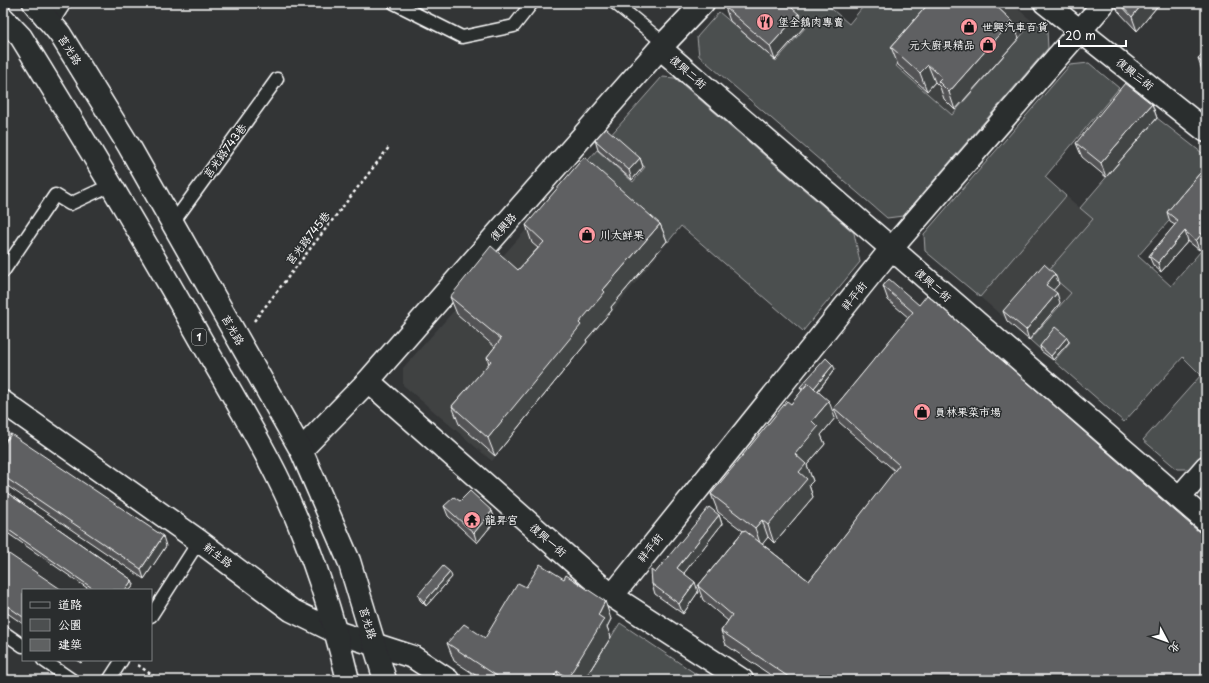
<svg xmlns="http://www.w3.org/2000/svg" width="1209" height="683" viewBox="0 0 1209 683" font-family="'Playpen Sans','LXGW WenKai TC',sans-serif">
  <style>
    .built { fill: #404243 }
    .green { fill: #4c4f50; stroke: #a6a7a8 }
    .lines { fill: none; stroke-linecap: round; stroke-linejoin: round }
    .lane-casing { stroke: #fff; stroke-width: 15 }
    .street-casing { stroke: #fff; stroke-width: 25 }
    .secondary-casing { stroke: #fff; stroke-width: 25 }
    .primary-casing { stroke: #fff; stroke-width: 25 }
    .path { stroke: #fff; stroke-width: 2.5; stroke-dasharray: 3 3; stroke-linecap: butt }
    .lane { stroke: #2a2d2e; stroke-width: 12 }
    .street { stroke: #2a2d2e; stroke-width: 22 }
    .secondary { stroke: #2a2d2e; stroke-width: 22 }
    .primary { stroke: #2a2d2e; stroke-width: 22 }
    .wall { fill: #525354; stroke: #fff }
    .shaded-wall { fill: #424445; stroke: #fff }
    .building { fill: #5f6162; stroke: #fff }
    .labels { text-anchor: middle; stroke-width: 3; stroke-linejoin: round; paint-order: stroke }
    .shield { fill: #2a2d2e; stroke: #bfc0c0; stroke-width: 1 }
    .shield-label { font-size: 10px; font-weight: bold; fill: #fff }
    .poi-label { font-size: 11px; fill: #fff; stroke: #2a2d2e; text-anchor: start }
    .street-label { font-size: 11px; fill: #fff; stroke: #2a2d2e }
  </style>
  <rect width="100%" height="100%" fill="#333536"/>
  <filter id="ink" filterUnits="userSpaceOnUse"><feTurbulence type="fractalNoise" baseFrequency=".025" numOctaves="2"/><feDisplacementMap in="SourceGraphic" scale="8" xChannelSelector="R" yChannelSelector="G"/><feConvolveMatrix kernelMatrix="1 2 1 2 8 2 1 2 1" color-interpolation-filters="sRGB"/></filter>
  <g filter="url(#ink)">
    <path class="built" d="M1003 3H1011L1033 22 952 115 926 92Z
      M583 166 668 242 492 461 403 385V368Z
      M1066 196 1093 219 1047 272 1071 293 1030 340 980 297Z"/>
    <path class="green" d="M777 3H825L849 24 866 3H948L896 66 952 115 1033 22 1047 31 1048 48 903 216 887 218 699 56 697 37 719 12 776 61 805 28Z
      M1089 63 1119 88 1045 177 1066 196 980 297 925 251 924 234 1070 65Z
      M662 77 675 78 854 233 860 262 803 331 681 226 668 242 583 166 597 150 633 182 645 167 609 137Z
      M1157 118 1206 156V179L1138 256 1171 286 1206 245V455L1194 469H1177L1143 440 1201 375 1183 357 1124 422 1054 361 1070 342 1058 331 1041 350 1030 340 1071 293 1047 272 1093 219 1080 208Z
      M620 623 705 680H584Z"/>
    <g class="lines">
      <g class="lane-casing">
        <path id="lane" d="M394 3 462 37 514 26 532 3
          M615 3 665 44
          M172 224 277 79
          M3 272 55 195 70 204 111 185
          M151 616 199 541
          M3 632 23 646
          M43 660 72 680
          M109 680 122 660"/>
      </g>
      <g class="street-casing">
        <path id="street" d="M1045 3 1206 131
          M48 20 59 3
          M660 48 1206 521
          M368 381 612 596 742 680
          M3 402 199 541 291 610 336 632
          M301 450 368 381 660 48 703 3
          M1179 498 1206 467
          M612 596 891 249 1104 3"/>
      </g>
      <g class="secondary-casing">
        <path id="secondary" d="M336 632 413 657 448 680"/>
      </g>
      <g class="primary-casing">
        <path id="primary" d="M34 3 60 34 129 146 301 450 349 561 385 680
          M3 18 21 37C81 134 140 232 196 331 223 379 252 426 276 474 309 539 331 609 348 680"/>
      </g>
      <path class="path" d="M254 321 390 146
        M3 445 11 434
        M138 665 159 680"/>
      <use href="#lane" class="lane"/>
      <use href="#street" class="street"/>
      <use href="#secondary" class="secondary"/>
      <use href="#primary" class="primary"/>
    </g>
    <path class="wall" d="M929 3H1002L998 8 1012 21 1019 38 955 110 944 99 940 87 935 82 927 91 898 65 891 47Z
      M1115 3H1160L1137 31 1118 11Z
      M725 7 799 14 804 27 775 60 730 21Z
      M1206 49V75L1203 73 1198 59Z
      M1152 104 1157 118 1106 177 1082 157 1076 143Z
      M595 140 640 158 643 167 632 180 598 150Z
      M1206 166 1199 250 1188 241 1161 272 1153 265 1149 256 1175 225 1170 222 1167 212Z
      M660 224 667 241 611 307 612 310 586 340 587 342 495 456 459 424 452 406 489 364 487 357 495 347 457 314 450 297 518 270 538 248 532 243 526 225Z
      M889 279 1206 680H778L726 645 721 631 728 621 703 600 698 586 743 531 718 512 711 494 791 404 802 391 800 387 835 369 818 391 835 418 821 435 825 444 807 465 813 481 809 485 813 497 774 543 768 537 762 544 809 581 895 471 839 422 834 408 909 318 888 300 883 286Z
      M1059 284 1053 290 1060 303 1029 340 1007 321 1003 311Z
      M1069 342 1053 360 1041 351 1040 346Z
      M3 446 166 546 144 579 3 483Z
      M3 490 132 580 134 585 130 590H90L3 530Z
      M444 506 492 511 495 521 477 543 448 516Z
      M719 515 722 524 684 573 698 592 683 614 655 594 652 584 655 573Z
      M3 550 23 590V624L3 610Z
      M452 577 426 606 420 600 418 595Z
      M611 619 607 627 611 637 584 680H483L454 661 447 643Z
      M76 660H84L81 663Z"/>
    <path class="shaded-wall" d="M988 3H1002L992 14Z
      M1143 3H1160L1137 31 1132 17Z
      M799 14 804 27 775 60 770 46Z
      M1012 21 1019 38 955 110 949 92Z
      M928 65 935 82 927 91 920 73Z
      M1152 104 1157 118 1106 177 1101 163Z
      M640 158 643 167 632 180 629 170Z
      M660 224 667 241 611 307 612 310 586 340 587 342 495 456 488 438 579 323 603 290Z
      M1206 228V242L1199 250 1196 241Z
      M1185 231 1188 241 1161 272 1158 263Z
      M1055 274 1059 284 1050 294 1046 285Z
      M1057 293 1060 303 1029 340 1026 330Z
      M1067 337 1069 342 1053 360 1051 356Z
      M833 365 835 369 811 399 809 394Z
      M829 401 835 418 821 435 825 444 807 465 813 481 809 485 813 497 774 543 768 525 795 454 812 421Z
      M492 511 495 521 477 543 474 533Z
      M719 515 722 524 681 577 677 568Z
      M762 520 768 537 761 546 755 528Z
      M163 536 166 546 144 579 141 569Z
      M450 572 452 577 426 606 424 602Z
      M132 580 134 585 130 590H125Z
      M695 582 698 592 683 614 679 604Z
      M605 601 611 619 607 627 611 637 584 680H569L568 678 598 615Z
      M80 660H84L81 663Z
      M557 671 560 680H552Z"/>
    <path class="building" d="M728 3H786L799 14 770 46 725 7Z
      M929 3H993L1012 21 949 92 938 81 942 77 928 65 920 73 891 47Z
      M1119 3H1143L1132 17Z
      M1206 49V66L1198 59Z
      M1125 83 1152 104 1101 163 1076 143Z
      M606 128 640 158 629 170 595 140Z
      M584 157 660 224 603 290 605 292 579 323 581 325 488 438 452 406 491 361 487 357 501 339 450 297 491 246 518 270 544 242 526 225Z
      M1206 166V228L1196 241 1185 231 1158 263 1149 256 1178 221 1167 212Z
      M1044 264 1055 274 1046 285 1057 293 1026 330 1003 311Z
      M889 279 919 305 927 295 1206 538V680H793L721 631 732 615 698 586 744 530 809 581 899 465 834 408 913 312 883 286Z
      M1055 327 1067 337 1051 356 1040 346Z
      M826 358 833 365 814 388 808 383 803 389 800 387Z
      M808 383 829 401 812 421 818 427 795 454 806 464 799 472 807 479 768 525 762 520 755 528 711 494 787 401 791 404Z
      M11 434 163 536 141 569 3 476V446Z
      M3 490 132 580 125 590H95L3 526Z
      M470 491 492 511 474 533 444 506 454 497 460 501Z
      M709 507 719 515 677 568 695 582 679 604 652 584 651 570 655 573Z
      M3 550 62 590H23V617L3 603Z
      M540 564 564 579 566 575 605 601 598 615 604 619 568 678 557 671 552 680H503L447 643 464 624 485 638 518 583 526 587Z
      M443 566 450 572 424 602 418 595Z"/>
  </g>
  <defs>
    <g id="restaurant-disc" transform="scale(0.9)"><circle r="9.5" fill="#ff9aa2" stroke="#2a2d2e"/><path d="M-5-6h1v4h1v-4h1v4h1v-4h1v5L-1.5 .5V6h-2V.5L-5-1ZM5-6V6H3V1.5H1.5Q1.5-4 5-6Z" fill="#111"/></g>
    <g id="shop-disc" transform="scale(0.9)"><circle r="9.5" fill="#ff9aa2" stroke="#2a2d2e"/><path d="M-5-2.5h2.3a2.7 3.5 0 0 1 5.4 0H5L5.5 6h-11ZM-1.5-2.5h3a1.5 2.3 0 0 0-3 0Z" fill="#111"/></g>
    <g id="temple-disc" transform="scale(0.9)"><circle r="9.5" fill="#ff9aa2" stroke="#2a2d2e"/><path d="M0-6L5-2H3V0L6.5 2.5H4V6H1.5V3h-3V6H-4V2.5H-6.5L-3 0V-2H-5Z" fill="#111"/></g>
  </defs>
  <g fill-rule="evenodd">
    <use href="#restaurant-disc" x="765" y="22"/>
    <use href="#shop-disc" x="969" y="27"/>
    <use href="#shop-disc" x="988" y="45"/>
    <use href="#shop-disc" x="587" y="235"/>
    <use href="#shop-disc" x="922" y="412"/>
    <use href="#temple-disc" x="472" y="520"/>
  </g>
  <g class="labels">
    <rect class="shield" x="192" y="329" width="14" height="16" rx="3"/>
    <g class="shield-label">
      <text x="199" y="341">1</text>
    </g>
    <g class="poi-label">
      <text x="778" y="26">堡全鵝肉專賣</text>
      <text x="982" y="31">世興汽車百貨</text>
      <text x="975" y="49" text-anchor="end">元大廚具精品</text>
      <text x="600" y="239">川太鮮果</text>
      <text x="935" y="416">員林果菜市場</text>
      <text x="485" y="524">龍昇宮</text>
    </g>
    <g class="street-label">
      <text transform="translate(70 50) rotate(58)" y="4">莒光路</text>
      <text transform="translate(688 72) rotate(41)" y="4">復興二街</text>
      <text transform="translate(1135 74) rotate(38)" y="4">復興三街</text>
      <text transform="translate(225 151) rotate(-54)" y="4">莒光路743巷</text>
      <text transform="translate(503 227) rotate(-49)" y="4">復興路</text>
      <text transform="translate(308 238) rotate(-52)" y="4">莒光路745巷</text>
      <text transform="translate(933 285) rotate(41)" y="4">復興二街</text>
      <text transform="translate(854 296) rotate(-51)" y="4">祥平街</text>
      <text transform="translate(233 330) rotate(60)" y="4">莒光路</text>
      <text transform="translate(548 540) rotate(41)" y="4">復興一街</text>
      <text transform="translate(650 548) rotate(-51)" y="4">祥平街</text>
      <text transform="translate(218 555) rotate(37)" y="4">新生路</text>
      <text transform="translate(368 623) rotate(73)" y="4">莒光路</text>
    </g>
  </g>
  <rect width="1209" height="683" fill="none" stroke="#2a2d2e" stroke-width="16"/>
  <rect x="8" y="8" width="1193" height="667" fill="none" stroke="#fff" stroke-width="1.5" filter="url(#ink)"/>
  <rect x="22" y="589" width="130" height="72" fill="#2a2d2e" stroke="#7f8182"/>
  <rect x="30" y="602" width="20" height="6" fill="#2a2d2e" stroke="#7f8182"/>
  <text x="58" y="609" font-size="12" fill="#ffffff">道路</text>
  <rect x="30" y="619" width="20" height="12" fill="#4c4f50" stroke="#7f8182"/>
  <text x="58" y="629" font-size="12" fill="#ffffff">公園</text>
  <rect x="30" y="639" width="20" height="12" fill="#5f6162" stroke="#7f8182"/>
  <text x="58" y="649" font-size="12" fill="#ffffff">建築</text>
  <g transform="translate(1167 641) rotate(131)" stroke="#2a2d2e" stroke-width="3" paint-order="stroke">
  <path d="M0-3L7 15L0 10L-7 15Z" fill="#ffffff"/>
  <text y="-6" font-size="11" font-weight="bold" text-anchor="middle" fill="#ffffff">北</text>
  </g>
  <path d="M1059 40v6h67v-6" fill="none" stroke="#ffffff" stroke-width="2"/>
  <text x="1065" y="40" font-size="12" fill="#ffffff" stroke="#2a2d2e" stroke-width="3" paint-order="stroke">20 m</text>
</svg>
